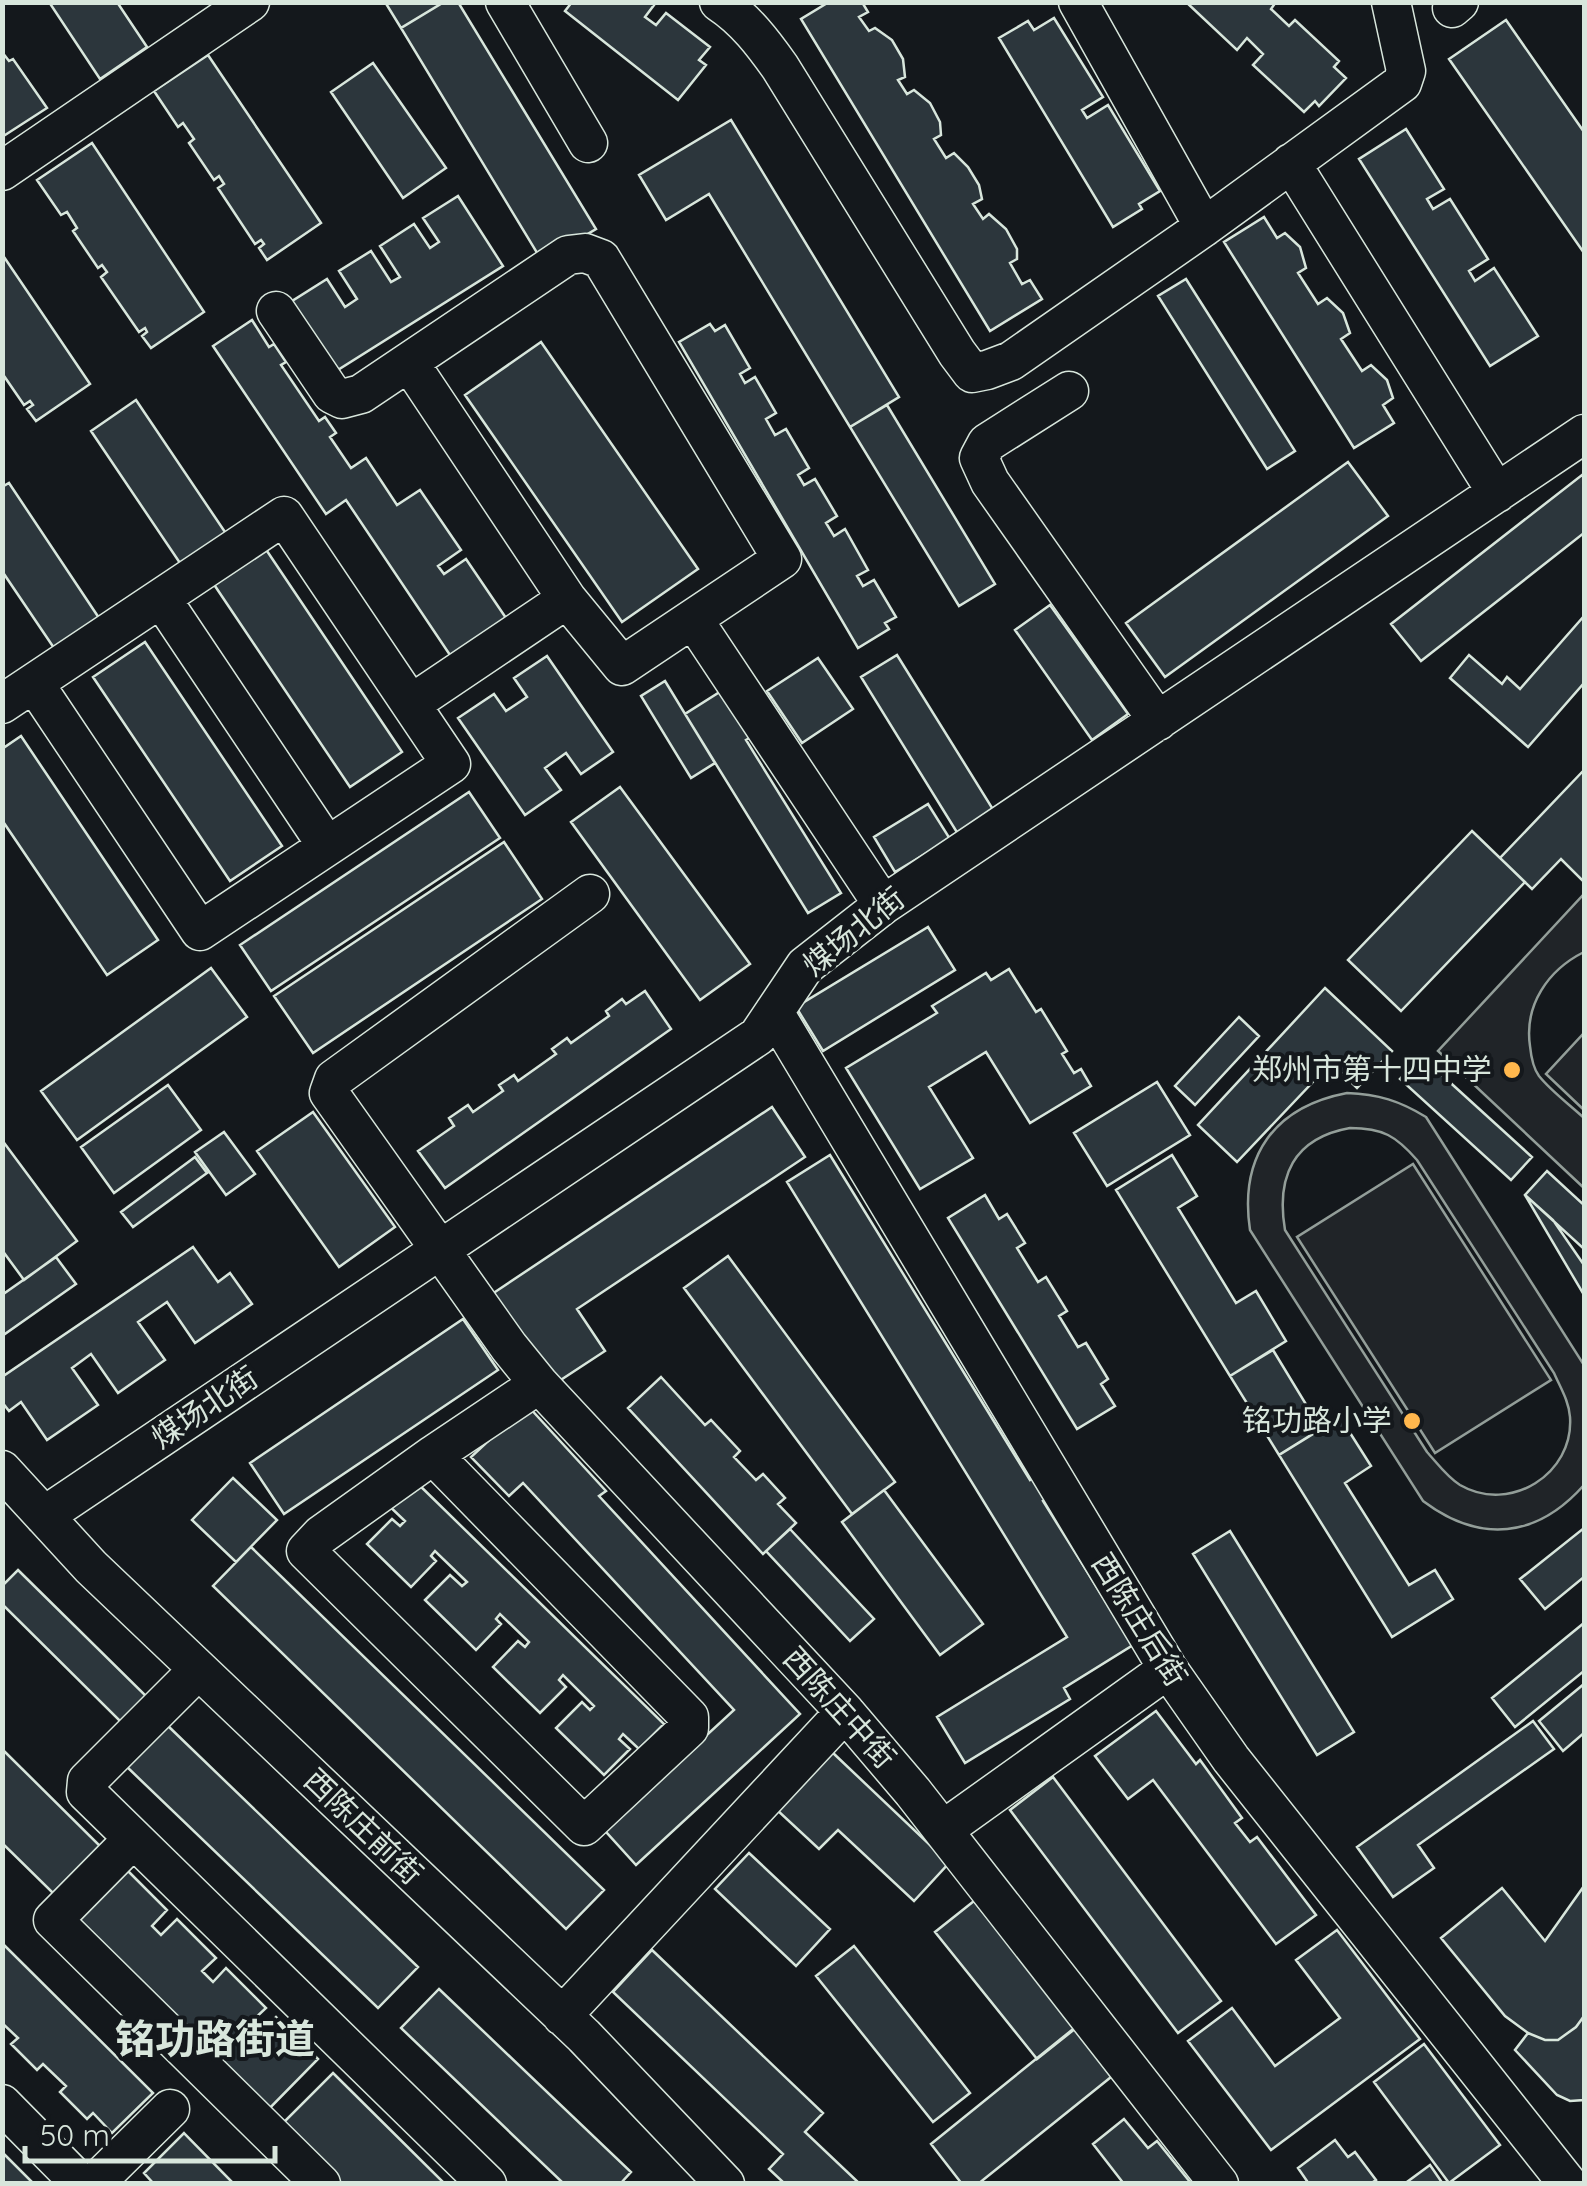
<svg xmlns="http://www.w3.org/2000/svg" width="1587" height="2186" viewBox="0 0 1587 2186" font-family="Quicksand,'Noto Sans SC',sans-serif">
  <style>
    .green { fill: #202428; stroke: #939e99; stroke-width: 2.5; fill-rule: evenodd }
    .building { fill: #2c363c; stroke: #d8e6dc; stroke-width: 2.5 }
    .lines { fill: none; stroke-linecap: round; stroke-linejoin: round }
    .minor-casing { stroke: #d8e6dc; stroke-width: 41 }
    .minor { stroke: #14181c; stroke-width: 38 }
    .poi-dot { fill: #ffb74d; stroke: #14181c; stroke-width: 4 }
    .labels { text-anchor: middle; stroke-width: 8; stroke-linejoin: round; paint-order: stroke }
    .street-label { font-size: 30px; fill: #d8e6dc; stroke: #14181c }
    .poi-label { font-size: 30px; fill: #d8e6dc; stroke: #14181c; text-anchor: end }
    .district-label { font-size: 40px; font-weight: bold; fill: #d8e6dc; stroke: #14181c }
  </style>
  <rect width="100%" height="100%" fill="#14181c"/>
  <path class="green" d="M1584 894V952C1548 970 1524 1005 1530 1046 1531 1056 1533 1068 1539 1076 1551 1091 1570 1105 1584 1118V1188L1438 1051Z
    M1584 1033V1110L1546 1074Z
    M1347 1093C1378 1094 1400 1101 1426 1117L1584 1365V1485C1537 1538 1480 1544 1423 1501L1250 1230C1239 1156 1274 1107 1347 1093ZM1350 1128C1383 1128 1396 1136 1417 1160L1554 1373C1560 1387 1569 1401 1570 1417 1574 1474 1510 1514 1460 1485 1447 1477 1437 1463 1427 1452L1285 1230C1276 1177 1293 1138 1350 1128Z
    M1413 1164 1551 1380 1435 1453 1297 1237Z"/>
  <path class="building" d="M49 2H117L147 47 100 79Z
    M385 2H444L401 28Z
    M444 2H458L596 229 542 261 401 28Z
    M572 2H651L654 5 645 17 656 25 666 13 710 47 699 60 706 65 678 100 565 11Z
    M829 2H862L868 12 859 17 869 31 875 28 892 40 903 59 905 77 898 80 907 94 914 90 930 103 940 122 941 135 934 139 946 158 954 153 968 167 979 185 982 199 973 204 983 219 989 214 1006 229 1017 249V259L1010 263 1022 284 1030 280 1042 299 990 331 801 19Z
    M1186 2H1276L1271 9 1289 26 1295 20 1339 61 1334 67 1346 78 1319 106 1315 101 1304 112 1253 65 1263 54 1247 38 1237 50Z
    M1054 18 1103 97 1082 110 1087 118 1108 105 1160 191 1139 204 1142 209 1113 227 999 38 1028 21 1034 30Z
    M1506 20 1584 132V253L1449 59Z
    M2 52 9 61 13 59 47 108 2 137Z
    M208 55 321 223 267 260 259 248 264 244 261 240 255 244 218 188 224 184 219 176 214 180 189 143 194 139 183 123 178 127 154 91Z
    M373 63 446 168 403 198 331 92Z
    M731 120 899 397 850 427 709 194 666 220 639 175Z
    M1406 129 1444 189 1427 199 1433 209 1450 199 1488 259 1469 271 1475 281 1494 268 1538 336 1490 366 1359 159Z
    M92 143 204 312 151 348 142 336 147 332 145 328 139 332 101 277 107 272 102 265 98 268 73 231 77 228 67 212 61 215 37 180Z
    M458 196 503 266 333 373 289 303 327 279 345 307 357 299 339 271 371 251 391 282 400 277 380 246 414 224 430 248 439 242 423 218Z
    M1264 217 1277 238 1285 233 1300 247 1306 268 1298 273 1318 304 1327 298 1343 313 1350 333 1341 339 1362 371 1371 365 1387 380 1393 398 1383 405 1394 423 1354 448 1224 242Z
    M2 254 90 384 36 421 27 409 33 405 30 401 24 405 2 373Z
    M1186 279 1295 451 1267 469 1158 296Z
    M252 320 269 347 274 344 286 362 281 365 319 421 325 417 336 433 330 437 351 468 366 458 397 505 420 490 461 550 438 566 444 574 466 559 508 621 452 658 346 500 326 514 213 346Z
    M710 324 715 331 725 325 750 368 740 374 745 383 755 377 776 413 766 419 775 435 786 429 809 468 798 475 804 485 815 479 837 516 826 523 834 536 845 529 868 570 857 576 863 586 874 580 896 617 885 623 889 629 858 648 679 342Z
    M541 342 698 569 622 622 465 395Z
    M136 400 229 538 184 569 91 431Z
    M887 405 995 584 959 606 850 427Z
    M1348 462 1388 516 1165 677 1126 623Z
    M1582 475 1584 478V533L1421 661 1391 624Z
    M9 483 101 621 56 651 2 571V487Z
    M265 548 402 752 350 787 213 583Z
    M1050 605 1128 714 1092 740 1015 630Z
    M1584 616V683L1528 747 1450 678 1469 655 1502 684 1507 677 1520 689Z
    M145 642 282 846 230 881 93 677Z
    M897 655 994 811 958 834 861 677Z
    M547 656 613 752 581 774 566 753 545 768 561 790 525 815 458 718 494 694 506 711 527 697 514 678Z
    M818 658 853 709 802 743 767 691Z
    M665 681 715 763 691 778 641 696Z
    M726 688 755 735 746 740 841 893 808 913 685 714Z
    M21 736 158 940 107 975 2 820V749Z
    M1584 770V882L1561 859 1532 889 1500 858Z
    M620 787 750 964 700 1000 571 822Z
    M469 792 500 838 271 991 240 945Z
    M928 804 950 839 895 872 874 837Z
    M1472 831 1525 882 1401 1011 1348 960Z
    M504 842 542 899 313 1053 274 996Z
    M928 927 955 970 823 1051 796 1007Z
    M211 968 247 1017 77 1140 41 1091Z
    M1009 969 1036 1012 1041 1009 1067 1051 1062 1054 1074 1073 1081 1069 1091 1086 1030 1123 986 1052 929 1087 973 1158 920 1189 846 1068 937 1013 932 1006 986 973 991 980Z
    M1325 988 1392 1051 1357 1088 1331 1063 1237 1162 1198 1125Z
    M645 991 671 1029 445 1188 418 1151 454 1126 449 1118 468 1105 473 1112 503 1091 499 1085 514 1075 518 1081 556 1054 552 1049 567 1038 571 1043 609 1016 606 1011 622 999 626 1004Z
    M1239 1017 1259 1036 1195 1105 1175 1086Z
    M1421 1056 1532 1157 1511 1180 1400 1079Z
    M1157 1082 1190 1135 1107 1186 1074 1133Z
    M168 1085 201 1130 114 1193 81 1147Z
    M772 1107 805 1157 577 1309 605 1351 553 1385 492 1294Z
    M313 1112 395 1227 339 1267 257 1151Z
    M224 1132 255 1174 226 1195 195 1152Z
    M2 1140 77 1241 24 1280 2 1250Z
    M830 1155 1030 1480 1037 1476 1050 1497 1043 1501 1133 1645 1064 1688 1070 1699 965 1763 937 1717 1067 1637 787 1182Z
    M1172 1155 1197 1196 1178 1208 1236 1303 1256 1291 1286 1341 1230 1376 1116 1190Z
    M195 1157 207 1173 133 1227 121 1212Z
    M1547 1171 1584 1205V1249L1525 1195Z
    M985 1195 999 1219 1007 1214 1025 1243 1017 1248 1038 1282 1046 1277 1067 1311 1059 1316 1078 1347 1086 1343 1108 1379 1101 1384 1115 1406 1077 1429 948 1218Z
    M1525 1195 1553 1220 1584 1265V1295Z
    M193 1247 218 1282 230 1273 252 1304 195 1343 167 1302 138 1322 165 1360 118 1393 91 1354 72 1368 98 1405 47 1440 21 1402 9 1411 2 1402V1377Z
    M728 1256 895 1482 852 1514 684 1288Z
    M56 1257 76 1284 2 1336V1295Z
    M463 1319 498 1370 284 1514 250 1463Z
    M1273 1350 1321 1429 1279 1455 1230 1376Z
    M661 1377 705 1425 711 1420 740 1451 734 1457 756 1480 763 1474 785 1498 778 1504 796 1523 763 1554 628 1408Z
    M527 1405 606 1491 599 1496 800 1714 636 1865 598 1823 631 1805 734 1710 523 1483 509 1496 471 1457Z
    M1340 1417 1371 1466 1345 1483 1409 1585 1435 1570 1453 1599 1392 1637 1279 1455Z
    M233 1478 277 1520 236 1562 192 1520Z
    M412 1478 664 1724 639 1749 623 1734 619 1739 630 1749 604 1775 556 1728 582 1702 590 1710 594 1706 563 1675 559 1680 566 1687 540 1713 493 1667 518 1641 525 1647 529 1642 500 1614 496 1619 501 1624 476 1650 425 1600 450 1575 462 1586 467 1582 435 1551 431 1556 436 1561 411 1587 367 1544 392 1519 400 1526 405 1521 386 1503Z
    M884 1490 983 1624 940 1655 842 1522Z
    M1584 1528V1577L1545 1609 1520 1579Z
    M790 1529 874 1619 850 1641 766 1551Z
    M1230 1531 1354 1732 1317 1755 1193 1554Z
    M251 1547 604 1890 566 1929 213 1586Z
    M18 1570 148 1698 123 1724 2 1604V1586Z
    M1584 1623V1671L1515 1727 1492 1698Z
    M1584 1684V1733L1563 1751 1539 1721Z
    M1156 1711 1196 1764 1200 1760 1242 1818 1235 1823 1250 1842 1257 1837 1316 1915 1276 1944 1153 1780 1128 1799 1095 1756Z
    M1533 1721 1554 1749 1418 1845 1434 1868 1393 1897 1357 1847Z
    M167 1725 418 1967 378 2008 126 1766Z
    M2 1749 103 1849 56 1896 2 1843Z
    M832 1752 949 1863 914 1901 838 1830 819 1849 777 1810Z
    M1053 1777 1221 2001 1178 2033 1010 1810Z
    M749 1853 830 1929 796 1966 715 1889Z
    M124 1867 167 1910 152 1926 161 1935 177 1919 216 1958 202 1971 213 1982 226 1968 266 2008 249 2024 259 2034 276 2017 318 2059 264 2114 69 1922Z
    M1584 1886V2016L1576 2027 1558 2040H1545L1528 2033 1505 2016 1441 1938 1502 1888 1545 1941Z
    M974 1901 1076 2028 1037 2059 935 1932Z
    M1337 1930 1420 2039 1271 2150 1188 2041 1232 2008 1275 2066 1340 2018 1296 1960Z
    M2 1943 153 2093 112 2133 93 2113 87 2119 60 2092 66 2086 43 2064 37 2070 11 2044 18 2038 2 2023Z
    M854 1946 970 2093 933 2122 816 1976Z
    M652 1950 823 2113 805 2132 860 2184H785L769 2169 783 2154 613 1992Z
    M439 1989 631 2172 620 2184H564L401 2028Z
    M1584 2016V2100L1570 2101 1557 2095 1515 2050 1528 2033 1545 2040H1558L1576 2027Z
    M1083 2021 1121 2069 978 2184H962L931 2144Z
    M1424 2044 1500 2145 1449 2183 1374 2082Z
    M333 2073 445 2184H337L279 2127Z
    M1124 2119 1148 2148 1157 2141 1190 2182 1124 2184 1093 2144Z
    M184 2133 234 2184H154L144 2173Z
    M1335 2140 1348 2157 1355 2152 1376 2180 1370 2184H1309L1298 2168Z
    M2 2152 34 2184H2Z
    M1430 2165 1443 2184H1408L1407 2182Z"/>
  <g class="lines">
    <g class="minor-casing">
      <path id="minor" d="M505 2 588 143
        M719 2C745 19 763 43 780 67L957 353 972 373 987 370 1011 361 1204 227 1402 83 1406 71 1391 2
        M1078 2 1204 227
        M1452 8 1459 2
        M1291 163 1497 493
        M2 171 250 2
        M276 311 332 394 342 399 361 394 568 255 585 253 601 259 782 559 622 666 567 599
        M409 362 567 599 411 704
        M1069 391 987 443 979 458 990 482 1158 721
        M161 598 327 846
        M693 619 883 905
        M2 704 284 516 451 764 200 931 34 683
        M590 894 334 1079 329 1093 509 1347 539 1384 845 1712 913 1792 1219 2184
        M774 1012 1168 1669 1231 1759 1568 2184
        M433 1455 689 1717V1728L584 1826 306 1551 321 1535 433 1455 539 1384
        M2 1470 91 1567 584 2036 725 2184
        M44 1516 758 1036 805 966 883 905 1584 434
        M198 1670 87 1781 86 1792 487 2184
        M943 1830 1168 1669
        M133 1839 53 1920 321 2184
        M562 2016 845 1712
        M2 2104 81 2184
        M94 2184 170 2109"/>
    </g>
    <use href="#minor" class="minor"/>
  </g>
  <g class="poi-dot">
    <circle cx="1512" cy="1070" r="10"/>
    <circle cx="1412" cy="1421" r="10"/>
  </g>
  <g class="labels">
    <g class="street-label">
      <text transform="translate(854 932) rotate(-39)" y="10">煤场北街</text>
      <text transform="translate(205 1408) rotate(-34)" y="10">煤场北街</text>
      <text transform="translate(1139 1620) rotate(58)" y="10">西陈庄后街</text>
      <text transform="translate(839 1708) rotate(48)" y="10">西陈庄中街</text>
      <text transform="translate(363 1827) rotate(44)" y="10">西陈庄前街</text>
    </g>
    <g class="poi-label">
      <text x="1492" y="1080">郑州市第十四中学</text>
      <text x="1392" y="1431">铭功路小学</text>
    </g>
    <g class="district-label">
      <text x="215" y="2053">铭功路街道</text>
    </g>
  </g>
  <rect width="1587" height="2186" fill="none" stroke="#d8e6dc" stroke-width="10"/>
  <path d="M25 2146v15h250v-15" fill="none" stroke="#d8e6dc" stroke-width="5"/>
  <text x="40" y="2146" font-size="30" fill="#d8e6dc" stroke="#14181c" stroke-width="8" paint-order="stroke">50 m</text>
</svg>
